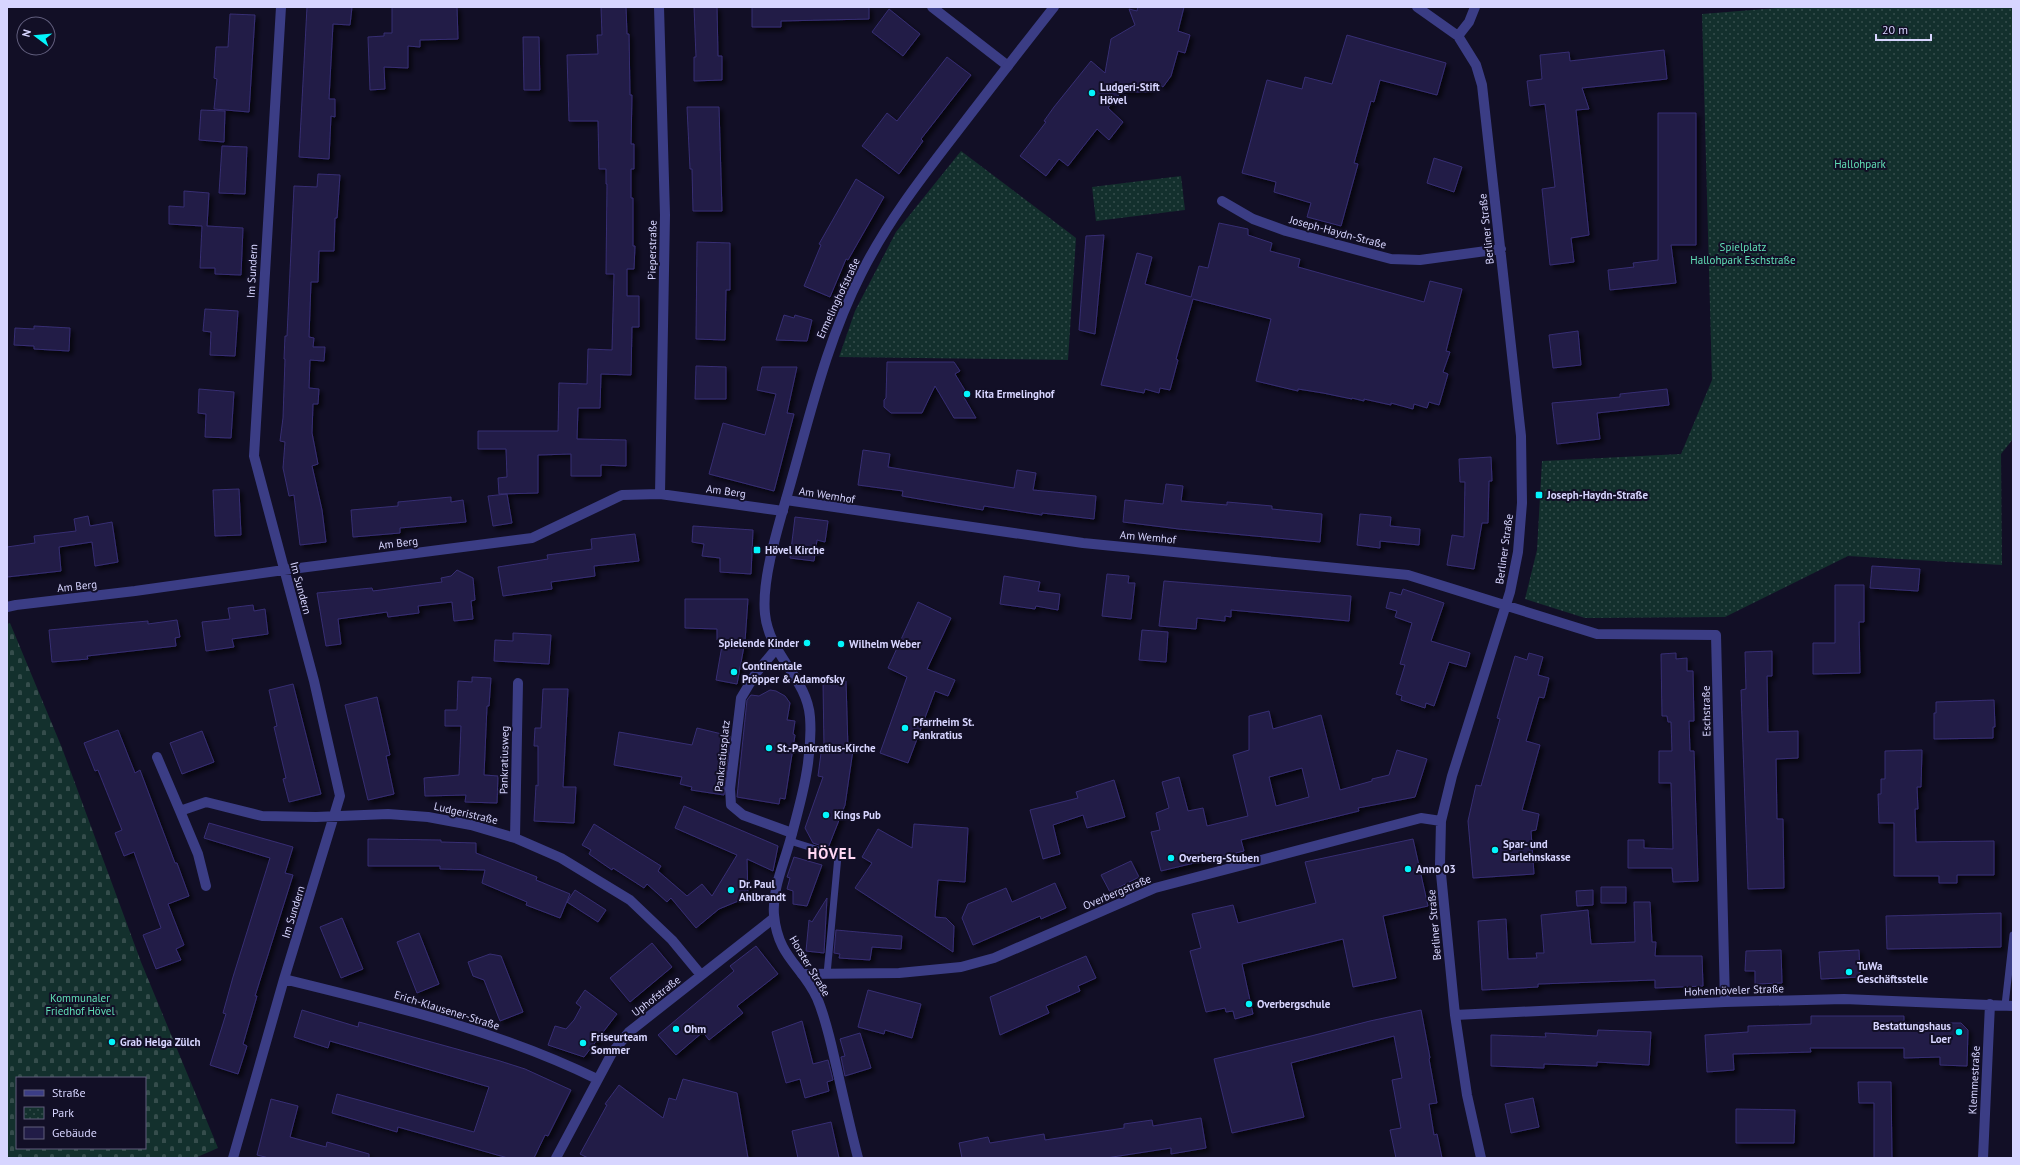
<svg xmlns="http://www.w3.org/2000/svg" width="2020" height="1165" viewBox="0 0 2020 1165" font-family="'PT Sans',sans-serif">
  <style>
    .cemetery { fill: url(#cemetery-stones); fill-rule: evenodd }
    .park { fill: url(#park-dots) }
    .building { fill: #211c47; stroke: #372e73; fill-rule: evenodd; filter: url(#shadow) }
    .lines { fill: none; stroke-linecap: round; stroke-linejoin: round }
    .service { stroke: #3b3d85; stroke-width: 7 }
    .minor { stroke: #3b3d85; stroke-width: 10 }
    .tertiary { stroke: #3b3d85; stroke-width: 10 }
    .poi-dot { fill: #03f5fc; stroke: #120f26; stroke-width: 1.5 }
    .labels { text-anchor: middle; stroke-width: 4; stroke-linejoin: round; paint-order: stroke }
    .poi-label { font-size: 11px; font-weight: bold; fill: #d7d5ff; stroke: #120f26; text-anchor: start }
    .park-label { font-size: 11px; fill: #61dfb7; stroke: #120f26 }
    .street-label { font-size: 11px; fill: #d7d5ff; stroke: #120f26 }
    .district-label { font-size: 15px; font-weight: bold; letter-spacing: 1px; fill: #ffd7f3; stroke: #120f26 }
  </style>
  <defs>
    <pattern id="cemetery-stones" width="16" height="16" patternUnits="userSpaceOnUse"><rect width="16" height="16" fill="#13302d"/><path d="M2 7V4a2 2 0 0 1 4 0v3zM10 15v-3a2 2 0 0 1 4 0v3z" fill="#354d4c"/></pattern>
    <pattern id="park-dots" width="8" height="8" patternUnits="userSpaceOnUse"><rect width="8" height="8" fill="#13302d"/><path d="M2 2h.1M6 6h.1" fill="none" stroke="#354d4c" stroke-width="1.8" stroke-linecap="round"/></pattern>
    <filter id="shadow"><feDropShadow dx="3.5" dy="3.5" stdDeviation="2" flood-color="#0009"/></filter>
  </defs>
  <rect width="100%" height="100%" fill="#120f26"/>
  <path class="cemetery" d="M10 623 62 748 141 962 218 1148 195 1158H7V624ZM17 1078H145V1148H17Z"/>
  <path class="park" d="M1789 7H2013V439L2001 454 2002 565 1848 556 1725 617 1585 618 1525 599 1537 550 1542 461 1681 454 1712 380 1702 14Z
    M961 151 1076 238 1068 360 839 357 855 311 896 232Z
    M1181 176 1185 210 1096 221 1092 187Z"/>
  <path class="building" d="M307 7H352L350 25 333 24 329 99H335V117L331 116 329 159 299 157Z
    M392 7H457L458 39 420 40V47L408 46V68L384 67 385 89 370 90 368 37 384 36V33H392Z
    M601 7H626L627 34H629L630 95H632L631 144H634V169H631V198H633V246H635L634 269H627V296H639V327H632L631 375 601 374 600 408H578L577 439 626 440V466L601 465V476H571V454L538 455V493L499 494 498 478 507 477 506 449H478V431H558L559 383 587 384 588 349 612 350 614 274H606L607 184H606V169H599L598 121H569L567 55 598 54 597 35H602Z
    M694 7H717L718 56H722V80L694 81V57H696Z
    M752 7H869V19L781 21V27H752Z
    M1138 7H1184L1178 31 1190 35 1185 53 1178 51 1171 76 1163 87 1156 82 1148 92H1121L1108 108 1123 122 1109 140 1097 129 1068 166 1059 159 1046 176 1020 156 1046 122 1044 121 1054 107 1091 61 1105 73 1111 39 1135 25 1129 9 1137 11Z
    M889 9 920 34 903 56 872 32Z
    M230 14 255 15 249 112 214 109 217 79 214 78 216 47H228Z
    M1347 35 1446 63 1437 95 1380 80 1374 102 1371 101 1354 163 1358 164 1341 226 1307 217 1311 203 1274 192 1276 182 1242 173 1267 80 1302 89 1305 77 1332 84Z
    M523 37H539L540 90H524Z
    M1664 50 1667 79 1582 88 1589 109 1576 110 1589 235 1571 238 1574 262 1550 265 1542 189 1555 187 1545 104 1530 106 1527 81 1542 79 1540 55 1569 52 1570 61Z
    M947 57 971 75 921 139 923 141 899 174 862 146 887 113 897 121Z
    M687 107H719L722 211H693L692 169H690Z
    M201 110 225 111 224 142 199 140Z
    M1658 113H1696V245H1671L1676 283 1610 290 1608 270 1634 267 1633 263 1658 260Z
    M222 146 247 147 245 194 219 193Z
    M1434 158 1462 167 1454 192 1427 183Z
    M318 174 340 175 337 218H335L334 251H319L318 282H311L309 337 314 338 313 347H325L324 361 310 360 309 388 319 389 318 404H313L312 433 318 464 312 466 322 510 326 542 300 545 294 495 289 496 283 468 285 442 280 441 283 418 285 359H284L285 336H287L294 186 317 187Z
    M856 179 884 197 848 260 846 259 830 297 804 286 821 245 819 244Z
    M184 191 209 193 207 226 243 228 241 275 215 274V268H200L202 226 169 224V206L184 207Z
    M1219 223 1248 229V235L1272 243 1270 251 1300 259 1298 267 1424 302 1430 281 1462 289 1446 351 1450 352 1443 372 1448 374 1439 405 1429 402 1427 408 1414 404 1413 409 1391 403V405L1364 399V401L1352 398V399L1323 393 1298 389V391L1256 381 1271 319 1193 299 1176 359 1178 360 1170 390 1160 388 1159 393 1145 389 1144 393 1101 385 1137 253 1152 257 1145 284 1191 297 1199 266 1208 268Z
    M1104 235 1095 334 1079 330 1086 236Z
    M697 242 730 243V290H726L725 340 696 339Z
    M205 309 238 311 235 356 210 355 211 332 203 331Z
    M784 315 794 318 795 315 812 320 807 341 776 340Z
    M34 326 70 328 69 351 34 349V346L14 345 15 328 34 329Z
    M1578 331 1581 365 1553 368 1549 335Z
    M887 362H954L960 371 955 374 966 392 962 394 976 418H954L935 386 922 413H891L884 407V400L886 398Z
    M696 366 726 367V399H695Z
    M762 367H797L787 413 794 414 774 491 709 474 723 423 765 435 776 394 757 390Z
    M199 389 234 392 231 438 205 437 206 414 198 413Z
    M1667 389 1669 405 1597 413 1600 439 1557 444 1552 403 1620 397V394Z
    M863 450 890 454 888 467 1014 488 1017 470 1036 473 1033 490 1096 496 1094 519 1042 513V515L984 506 983 510 902 496 903 491 858 485Z
    M1491 457 1492 481H1489L1488 523H1482L1474 569 1447 565 1452 535 1464 537 1465 482H1460L1459 459Z
    M1166 484 1183 486 1181 501 1227 505V502L1272 506V509L1322 514 1320 542 1179 529 1123 522 1125 500 1163 504Z
    M239 489 241 535 215 536 213 490Z
    M507 494 512 523 493 526 488 496Z
    M451 497V502L463 500 466 522 400 528V533L353 537 351 510 398 506V502Z
    M1360 514 1391 517 1390 526 1420 529 1419 545 1380 541V548L1357 545Z
    M88 516 90 526 112 522 118 562 95 566 92 542 59 547 61 571 7 577V547L35 543 34 536 76 531 74 519Z
    M795 517 828 521 825 542 817 540 814 561 790 558Z
    M693 526 753 530 751 574 720 572V558L702 556 704 544 692 542Z
    M635 534 639 561 594 566 595 576 551 582 552 589 503 596 498 567 548 559 547 555 592 549 591 539Z
    M1872 566 1920 569 1918 591 1870 588Z
    M457 570 473 578 475 600 471 601 473 619 454 621 452 602 418 606 419 613 388 617 387 612 338 619 341 644 326 646 317 593 372 588 373 591 442 582 441 578 451 576Z
    M1107 574 1129 576 1128 583H1135L1131 619 1102 616Z
    M1004 576 1040 582 1038 591 1060 594 1058 610 1036 606 1035 609 1000 604Z
    M1164 581 1351 596 1349 621 1231 610V617L1225 616V621L1197 618 1196 629 1159 626Z
    M1835 585H1864V622H1859L1860 673 1813 674V643H1835Z
    M1403 589 1444 603 1431 641 1470 653 1466 667 1449 662 1434 706 1426 703 1425 708 1401 700 1402 696 1396 694 1405 665 1400 664 1412 623 1395 617 1397 611 1386 608 1390 592 1401 595Z
    M685 599H748L745 641 737 684 716 680 723 640H717V629L685 628Z
    M918 602 951 618 927 669 955 680 948 696 935 691 908 763 880 753 907 677 888 668Z
    M253 605 254 611 265 609 268 634 232 639 234 647 206 651 202 622 230 619 228 608Z
    M177 620 180 637 175 638 176 646 87 656 88 659 52 662 49 630 148 621V624Z
    M1142 630 1168 632 1166 662 1139 660Z
    M513 633 551 635 549 664 494 661 495 640 513 641Z
    M1772 651V676H1767L1768 732 1798 731V758L1776 759 1777 819H1783L1784 888 1748 889 1741 690 1746 689 1745 652Z
    M1529 653 1543 657 1538 675 1549 678 1544 698 1539 697 1526 741 1540 745 1522 810 1539 814 1536 830 1531 831 1534 874 1473 878 1468 821 1476 785 1481 786 1500 719 1497 718 1515 656 1527 660Z
    M1676 653V659L1687 658V671H1693L1694 721H1689L1690 751H1694L1698 881 1673 882 1672 868H1628V840H1644V848L1673 849 1671 783H1659V751H1672L1671 722H1668L1667 716H1662L1661 654Z
    M472 677 491 678 489 706H487L484 775 498 776 497 803 465 802 466 795 425 796 424 778 459 775 461 726H445V710H457L458 681 472 682Z
    M846 681 848 750H853L845 805 828 848 813 843 805 828 823 777 818 776 822 746 824 747 823 682Z
    M293 684 321 794 289 802 283 779 286 778 274 727 277 726 269 690Z
    M543 689H568L563 787H576L574 823 534 821 536 785 538 786V746H534L535 728H541Z
    M770 690 776 691 785 696 790 703 787 720 795 721 793 734 795 735 785 799 780 798 779 804 737 797 747 700 751 695 759 696Z
    M377 697 390 755 386 756 394 794 368 800 345 705Z
    M1994 700 1995 727H1993V738L1934 739V713H1936V702Z
    M1269 711 1273 729 1321 715 1340 790 1372 781V779L1389 775 1397 750 1427 759 1415 797 1358 808 1359 811 1241 840 1244 851 1161 871 1151 832 1160 830 1156 813 1169 808 1162 782 1179 777 1188 811 1203 808 1207 826 1248 816 1233 755 1249 750V716ZM1302 768 1309 797 1276 806 1269 777Z
    M697 728 730 736 724 795 691 790 692 787 680 784 682 777 614 765 619 732 692 745Z
    M118 730 135 773 140 770 175 863H177L189 896 168 904 184 945 176 949 181 960 156 969 143 935 161 928 134 852 124 856 115 833 122 830 98 770 95 771 84 743Z
    M202 731 214 762 182 774 170 743Z
    M1922 750 1921 787H1917L1918 809H1915L1916 842 1994 841V875H1957V883H1939V876H1894V823H1879L1878 794H1881V779H1885V751Z
    M1114 780 1125 817 1087 828 1083 815 1053 825 1060 854 1043 859 1030 810 1078 798 1076 792Z
    M684 806 778 846 773 871 747 859 748 897 719 909 696 928 671 898 667 902 647 884 644 888 613 868 612 870 589 854 591 850 582 845 594 824 661 866 658 871 687 896 702 884 712 896 737 855 675 828Z
    M209 823 293 847 285 873 293 875 255 996H257L243 1044 247 1046 238 1074 210 1065 226 1014 223 1013 233 977 270 858 204 838Z
    M914 824 968 828 965 882 938 880 935 917 946 918 954 926 953 952 855 888 872 863 862 857 878 829 912 848Z
    M368 839 441 840V842L476 843V853L537 877 536 880 570 894 560 918 526 905 527 902 482 883 485 870 440 869V866H368Z
    M1413 839 1428 906 1383 916 1396 978 1353 987 1343 939 1242 964 1253 1014 1235 1019 1233 1011 1226 1012 1225 1008 1206 1012 1190 951 1201 948 1192 914 1233 905 1238 923 1316 903 1305 862Z
    M794 857 822 865 807 906 793 904V891L787 889 790 878 787 877Z
    M1131 861 1139 877 1110 892 1101 875Z
    M1055 883 1066 908 1041 919 1040 916 973 945 962 918 968 904 1006 888 1012 902Z
    M1601 887H1626V903H1601Z
    M575 890 606 910 598 922 567 902Z
    M1593 890V905L1577 906 1576 891Z
    M827 898 824 953 806 951 809 920 812 922Z
    M1634 902H1650L1652 942H1656L1655 956H1702L1703 986 1655 988V980L1538 984V987L1482 990 1478 921 1506 919 1508 959 1537 958 1536 953H1544L1541 915 1588 910 1591 944 1635 942Z
    M2001 913V947L1887 949 1886 916Z
    M342 918 363 969 341 978 320 927Z
    M836 930 902 936 901 949 872 947 870 960 839 958 840 954 834 953Z
    M419 933 439 984 417 993 397 942Z
    M652 943 672 967 630 1002 610 978Z
    M756 946 778 974 737 1006 743 1013 709 1040 703 1032 676 1055 658 1035 734 971 730 966Z
    M1781 950 1782 983 1755 984V971H1745L1746 951Z
    M1859 950 1860 977 1821 979 1819 952Z
    M490 954 501 956 523 1012 500 1021 484 980 473 976 468 962Z
    M1086 956 1096 978 1078 986 1080 991 1046 1006 1049 1013 1000 1035 990 997Z
    M585 990 617 1014 584 1057 548 1045 555 1026 566 1029 574 1020 581 1007 576 1003Z
    M868 990 921 1004 912 1038 885 1030 884 1034 858 1027Z
    M302 1010 358 1027 359 1022 500 1061 525 1069 571 1090 548 1136 545 1135 534 1158H508L398 1127 397 1132 332 1113 337 1094 474 1132 489 1087 330 1041 328 1048 294 1037Z
    M1421 1010 1430 1058 1429 1059 1437 1103 1429 1104 1434 1135 1437 1134 1442 1158H1396L1390 1130 1401 1128 1392 1080 1402 1078 1394 1036 1291 1063 1304 1117 1232 1133 1214 1059 1311 1036 1370 1021Z
    M1811 1016H1904V1023H1961L1968 1030 1967 1066 1940 1065V1057L1904 1058V1048H1810L1811 1052 1733 1054 1734 1070 1707 1072 1705 1035 1748 1032V1026L1811 1024Z
    M802 1021 813 1064 828 1060 833 1080 827 1082 829 1091 805 1098 800 1079 786 1083 772 1032Z
    M1598 1030 1651 1032 1649 1065 1597 1062V1066L1544 1064V1068L1491 1066V1035L1546 1037 1545 1033 1597 1036Z
    M860 1033 871 1068 845 1076 841 1057 845 1056 840 1039Z
    M683 1079 737 1093 748 1158H588L580 1154 607 1105 605 1104 619 1085 663 1118 669 1098 676 1100Z
    M1858 1082H1891L1892 1158H1874V1103H1859Z
    M1533 1098 1539 1127 1511 1133 1505 1104Z
    M271 1099 298 1106 290 1137 326 1147 327 1142 369 1154V1158H269L257 1155Z
    M1736 1109 1795 1110 1794 1143H1736Z
    M1201 1118 1206 1148 1171 1154V1148L1106 1158H962L959 1143 988 1137 990 1143 1044 1134 1045 1140 1124 1128V1124L1152 1120 1153 1126Z
    M831 1122 839 1158H798L792 1131Z"/>
  <g class="lines">
    <path class="service" d="M790 841 838 856 827 974
      M2005 1005 2013 935"/>
    <path class="minor" d="M659 7 665 215 660 494
      M932 7 1008 66
      M1417 7 1458 36 1476 65 1482 85 1521 436 1522 503 1518 552 1510 592 1452 776 1441 821 1440 864 1455 1015 1467 1095 1481 1158
      M1458 36 1469 22 1475 7
      M1222 201 1253 219 1286 231 1391 259 1420 260 1501 249
      M786 500 1083 543 1408 575 1597 634 1716 635 1725 1002
      M7 607 16 605 135 591 284 570 532 538 622 495 660 494 783 511
      M776 649 756 673 741 698 730 789 731 805 743 815 792 833
      M157 757 180 811
      M515 838 518 683
      M206 886 198 854 180 811 206 802 262 816 316 817 388 814 428 817 471 825 515 838 561 858 630 900 672 940 701 975
      M802 974 899 973 961 967 994 958 1155 888 1421 818 1441 821
      M284 979C391 1005 499 1031 597 1079
      M1455 1015 1725 1002 1844 999 2013 1006
      M233 1158 284 979 340 796 314 681 254 456 281 7
      M556 1158 612 1053 629 1032 774 918
      M1983 1158 1990 1004"/>
    <path class="tertiary" d="M858 1158C850 1127 843 1096 836 1065 831 1043 826 1019 817 998 802 965 778 958 774 915 772 890 783 866 790 841 801 801 813 759 810 717 807 678 769 655 765 614 761 576 782 515 792 478 812 407 828 339 861 274 886 224 919 181 953 137 986 94 1020 50 1054 7"/>
  </g>
  <g class="poi-dot">
    <circle cx="1092" cy="93" r="4"/>
    <circle cx="967" cy="394" r="4"/>
    <rect x="1535" y="491" width="8" height="8" rx="2"/>
    <rect x="753" y="546" width="8" height="8" rx="2"/>
    <circle cx="807" cy="643" r="4"/>
    <circle cx="841" cy="644" r="4"/>
    <circle cx="734" cy="672" r="4"/>
    <circle cx="905" cy="728" r="4"/>
    <circle cx="769" cy="748" r="4"/>
    <circle cx="826" cy="815" r="4"/>
    <circle cx="1495" cy="850" r="4"/>
    <circle cx="1171" cy="858" r="4"/>
    <circle cx="1408" cy="869" r="4"/>
    <circle cx="731" cy="890" r="4"/>
    <circle cx="1849" cy="972" r="4"/>
    <circle cx="1249" cy="1004" r="4"/>
    <circle cx="676" cy="1029" r="4"/>
    <circle cx="1959" cy="1032" r="4"/>
    <circle cx="112" cy="1042" r="4"/>
    <circle cx="583" cy="1043" r="4"/>
  </g>
  <g class="labels">
    <g class="poi-label">
      <text x="1100" y="91">Ludgeri-Stift<tspan x="1100" dy="13">Hövel</tspan></text>
      <text x="975" y="398">Kita Ermelinghof</text>
      <text x="1547" y="499">Joseph-Haydn-Straße</text>
      <text x="765" y="554">Hövel Kirche</text>
      <text x="799" y="647" text-anchor="end">Spielende Kinder</text>
      <text x="849" y="648">Wilhelm Weber</text>
      <text x="742" y="670">Continentale<tspan x="742" dy="13">Pröpper &amp; Adamofsky</tspan></text>
      <text x="913" y="726">Pfarrheim St.<tspan x="913" dy="13">Pankratius</tspan></text>
      <text x="777" y="752">St.-Pankratius-Kirche</text>
      <text x="834" y="819">Kings Pub</text>
      <text x="1503" y="848">Spar- und<tspan x="1503" dy="13">Darlehnskasse</tspan></text>
      <text x="1179" y="862">Overberg-Stuben</text>
      <text x="1416" y="873">Anno 03</text>
      <text x="739" y="888">Dr. Paul<tspan x="739" dy="13">Ahlbrandt</tspan></text>
      <text x="1857" y="970">TuWa<tspan x="1857" dy="13">Geschäftsstelle</tspan></text>
      <text x="1257" y="1008">Overbergschule</text>
      <text x="1951" y="1030" text-anchor="end">Bestattungshaus<tspan x="1951" dy="13">Loer</tspan></text>
      <text x="684" y="1033">Ohm</text>
      <text x="591" y="1041">Friseurteam<tspan x="591" dy="13">Sommer</tspan></text>
      <text x="120" y="1046">Grab Helga Zülch</text>
    </g>
    <g class="park-label">
      <text x="1860" y="168">Hallohpark</text>
      <text x="1743" y="251">Spielplatz<tspan x="1743" dy="13">Hallohpark Eschstraße</tspan></text>
      <text x="80" y="1002">Kommunaler<tspan x="80" dy="13">Friedhof Hövel</tspan></text>
    </g>
    <g class="street-label">
      <text transform="translate(1486 229) rotate(-96)" y="4">Berliner Straße</text>
      <text transform="translate(1338 232) rotate(15)" y="4">Joseph-Haydn-Straße</text>
      <text transform="translate(652 250) rotate(-89)" y="4">Pieperstraße</text>
      <text transform="translate(252 271) rotate(-87)" y="4">Im Sundern</text>
      <text transform="translate(838 298) rotate(-65)" y="4">Ermelinghofstraße</text>
      <text transform="translate(726 491) rotate(8)" y="4">Am Berg</text>
      <text transform="translate(827 495) rotate(9)" y="4">Am Wemhof</text>
      <text transform="translate(1148 537) rotate(5)" y="4">Am Wemhof</text>
      <text transform="translate(398 543) rotate(-7)" y="4">Am Berg</text>
      <text transform="translate(1504 549) rotate(-82)" y="4">Berliner Straße</text>
      <text transform="translate(77 586) rotate(-6)" y="4">Am Berg</text>
      <text transform="translate(301 588) rotate(75)" y="4">Im Sundern</text>
      <text transform="translate(1706 711) rotate(-91)" y="4">Eschstraße</text>
      <text transform="translate(722 756) rotate(-84)" y="4">Pankratiusplatz</text>
      <text transform="translate(504 760) rotate(-89)" y="4">Pankratiusweg</text>
      <text transform="translate(466 813) rotate(13)" y="4">Ludgeristraße</text>
      <text transform="translate(1117 892) rotate(-23)" y="4">Overbergstraße</text>
      <text transform="translate(293 912) rotate(-73)" y="4">Im Sundern</text>
      <text transform="translate(1434 925) rotate(-95)" y="4">Berliner Straße</text>
      <text transform="translate(810 966) rotate(59)" y="4">Horster Straße</text>
      <text transform="translate(1734 990) rotate(-2)" y="4">Hohenhöveler Straße</text>
      <text transform="translate(656 996) rotate(-38)" y="4">Uphofstraße</text>
      <text transform="translate(447 1010) rotate(17)" y="4">Erich-Klausener-Straße</text>
      <text transform="translate(1974 1080) rotate(-87)" y="4">Klemmestraße</text>
    </g>
    <g class="district-label">
      <text x="832" y="859">HÖVEL</text>
    </g>
  </g>
  <rect width="2020" height="1165" fill="none" stroke="#d7d5ff" stroke-width="16"/>
  <rect x="16" y="1077" width="130" height="72" fill="#120f26" stroke="#615e7d"/>
  <rect x="24" y="1090" width="20" height="6" fill="#3b3d85" stroke="#615e7d"/>
  <text x="52" y="1097" font-size="12" fill="#d7d5ff">Straße</text>
  <rect x="24" y="1107" width="20" height="12" fill="url(#park-dots)" stroke="#615e7d"/>
  <text x="52" y="1117" font-size="12" fill="#d7d5ff">Park</text>
  <rect x="24" y="1127" width="20" height="12" fill="#211c47" stroke="#615e7d"/>
  <text x="52" y="1137" font-size="12" fill="#d7d5ff">Gebäude</text>
  <g transform="translate(36 36) rotate(286)"><circle r="19" fill="#120f26" stroke="#615e7d"/>
  <path d="M0-3L7 15L0 10L-7 15Z" fill="#03f5fc"/>
  <text y="-6" font-size="11" font-weight="bold" text-anchor="middle" fill="#d7d5ff">N</text>
  </g>
  <path d="M1876 34v6h55v-6" fill="none" stroke="#d7d5ff" stroke-width="2"/>
  <text x="1882" y="34" font-size="12" fill="#d7d5ff" stroke="#120f26" stroke-width="3" paint-order="stroke">20 m</text>
</svg>
